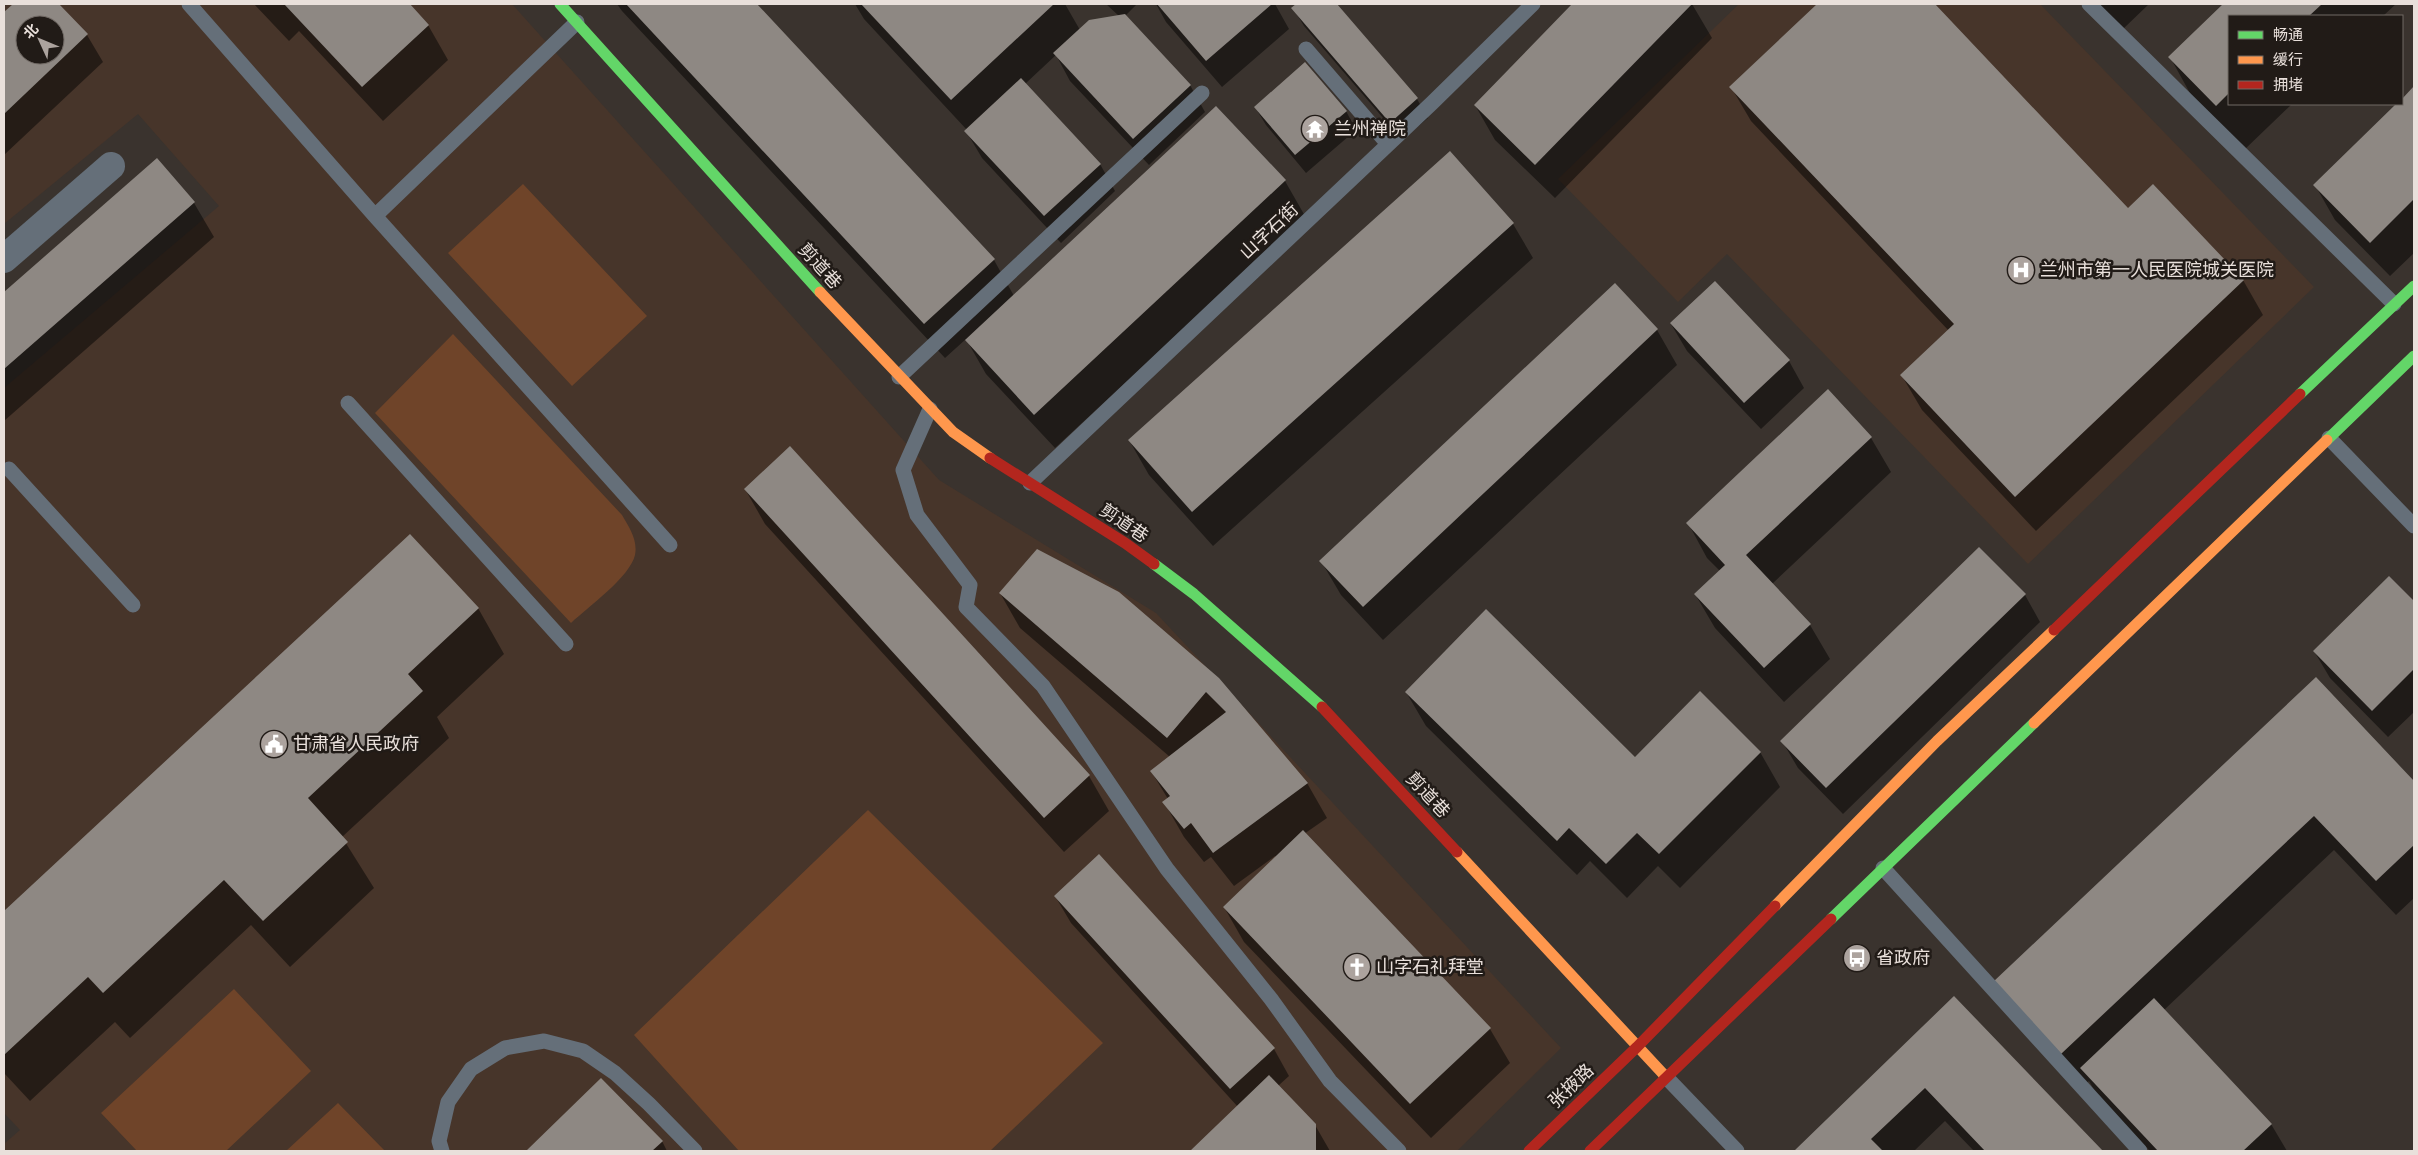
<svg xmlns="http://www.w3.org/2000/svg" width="2418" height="1155" viewBox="0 0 2418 1155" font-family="Inter,'Noto Sans SC',sans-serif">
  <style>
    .built { fill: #47352a; fill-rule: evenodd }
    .green { fill: #6f4429 }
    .shadow { fill: #0007; fill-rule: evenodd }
    .building { fill: #8e8883; fill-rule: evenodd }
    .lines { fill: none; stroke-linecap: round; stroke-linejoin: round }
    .lane { stroke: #656f79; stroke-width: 15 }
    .street { stroke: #656f79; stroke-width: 28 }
    .fast { stroke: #63d668; stroke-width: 11 }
    .slow { stroke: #ff974d; stroke-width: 11 }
    .jam { stroke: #b3261e; stroke-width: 11 }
    .labels { text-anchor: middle; stroke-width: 5; stroke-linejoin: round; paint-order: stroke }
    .poi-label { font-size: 18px; fill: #e9e0db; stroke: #211b17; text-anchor: start }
    .street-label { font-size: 18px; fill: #e9e0db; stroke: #211b17 }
  </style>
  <rect width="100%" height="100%" fill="#3a332e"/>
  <path class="built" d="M4 4H512L939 480 1156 613 1561 1048 1457 1151H4V1144L20 1130 4 1113V388L219 206 138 114 4 224ZM25 25H55V55H25Z
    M1739 4H2040L2314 287 2028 564 1727 254 1678 302 1558 179Z"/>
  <path class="green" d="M523 184 647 316 572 386 448 253Z
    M453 334 622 515C629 527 638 540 635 555 630 577 588 607 571 623L375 413Z
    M868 810 1103 1043 990 1151H739L634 1035Z
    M234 989 311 1071 226 1151H137L101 1113Z
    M338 1103 385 1151H286Z"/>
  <path class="shadow" d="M15 4H58L87 35 103 62 4 155V14ZM25 25H55V55H25Z
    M254 4H408L428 25 448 60 383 121 299 31 289 41Z
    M617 4H755L994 260 1014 296 1216 107 1285 181 1305 216 1055 448 986 374 966 339 945 358 622 11Z
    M855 4H1065L1080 30 1119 16 1106 4H1137L1125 16 1190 85 1205 112 1149 165 1070 81 1056 55 1025 84 1100 164 1115 191 1061 243 982 158 966 131 967 130 864 19Z
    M1156 4H1275L1289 29 1222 87 1166 22Z
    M1298 4H1335L1417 99 1428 118 1402 140 1304 26 1293 8Z
    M1574 4H1692L1712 38 1555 198 1495 140 1475 105Z
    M1818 4H1933L2128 210 2243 280 2263 315 2036 531 1922 410 1902 376 1949 331 1751 121 1731 87Z
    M2096 4H2149L2122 30Z
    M2225 4H2396L2383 16H2229V104H2292L2243 151 2196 104 2170 57Z
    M2414 88V253L2390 276 2335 220 2315 185 2398 104H2402V100Z
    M1255 107 1346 111 1356 130 1306 173 1266 125Z
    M1450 153 1513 224 1533 258 1213 546 1149 475 1129 440Z
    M157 160 194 203 214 237 4 421V294Z
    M1615 285 1657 330 1677 365 1383 640 1341 595 1321 561Z
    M1671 324 1789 361 1804 388 1761 429 1687 351Z
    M1828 391 1871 438 1891 472 1772 584 1810 625 1830 659 1784 702 1715 628 1695 594 1720 571 1707 558 1688 523Z
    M745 489 1089 776 1109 811 1064 852 765 524Z
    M410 535 478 608 504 654 437 717 449 738 342 837 374 888 290 967 251 925 130 1038 115 1022 30 1101 4 1073V913Z
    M2389 577 2414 602V712L2388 737 2330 678 2314 651Z
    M1000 593H1118L1307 783 1327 818 1304 834 1490 1029 1510 1063 1431 1138 1244 942 1224 907 1276 857 1275 856 1234 886 1211 857 1204 862 1184 837 1164 802 1168 799 1151 771 1170 757 1020 628Z
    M2025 595 2040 622 1843 814 1798 768 1782 741Z
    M2316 679 2414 783V898L2396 915 2334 850 2164 1010 2271 1124 2287 1151H2150L2097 1095 2089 1081 2081 1088 2014 1016Z
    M1406 692 1635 758 1760 752 1780 787 1680 888 1658 866 1627 898 1590 861 1577 875 1426 726Z
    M1055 896 1274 1049 1289 1076 1278 1086 1315 1125 1330 1151H1192L1238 1107 1071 923Z
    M1954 998 2102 1151H1974L1945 1121 1914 1151H1796Z
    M601 1080 662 1141 667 1151H528Z"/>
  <path class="building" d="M13 4H59L88 34 4 114V12ZM25 25H55V55H25Z
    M284 4H410L429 25 362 87Z
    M626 4H757L995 259 924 324Z
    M861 4H1054L951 100Z
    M1157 4H1272L1206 61Z
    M1296 4H1337L1418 98 1390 123 1291 8Z
    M1572 4H1692L1535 165 1474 105Z
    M1817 4H1935L2128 208 2153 184 2244 280 2015 497 1900 375 1954 324 1729 87Z
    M2223 4H2322L2309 16H2229V93L2216 106 2168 57Z
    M1125 14 1191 85 1133 139 1053 53 1089 20Z
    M1305 62 1347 111 1295 155 1254 107Z
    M1021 78 1101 164 1044 216 964 131Z
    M2414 86V199L2370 243 2313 185 2396 104H2402V99Z
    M1216 106 1286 180 1034 415 965 340Z
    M1450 151 1514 223 1192 512 1128 440Z
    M157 158 195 202 4 369V292Z
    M1715 281 1790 360 1744 403 1670 323Z
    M1615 283 1658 329 1363 607 1319 561Z
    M1828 389 1872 437 1746 555 1811 624 1764 668 1694 594 1725 565 1686 523Z
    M790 446 1090 775 1044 818 744 489Z
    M410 534 479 608 408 674 423 691 308 798 348 842 263 921 224 880 103 993 88 977 4 1055V911Z
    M1979 547 2026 594 1826 788 1780 741Z
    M1037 549 1119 592 1219 678 1308 783 1213 853 1191 823 1184 829 1162 802 1170 796 1150 771 1226 712 1206 692 1167 738 999 593Z
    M2389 576 2414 601V669L2372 711 2313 651Z
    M1486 609 1635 757 1700 691 1761 752 1659 854 1637 833 1606 864 1569 828 1557 841 1405 692Z
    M2316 677 2414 781V845L2376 881 2314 816 2061 1054 1993 982Z
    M1303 830 1491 1028 1410 1104 1223 907Z
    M1099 854 1275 1048 1230 1089 1054 896Z
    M1954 996 2103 1151H1985L1925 1088 1871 1139 1883 1151H1794Z
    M2154 998 2272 1124 2243 1151H2158L2080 1068Z
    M1269 1075 1316 1124V1151H1190Z
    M601 1078 663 1141 652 1151H526Z"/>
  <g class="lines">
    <path class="lane" d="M189 4 375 216
      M2089 4 2394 304
      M577 22 375 216 670 545
      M1306 49 1388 144
      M899 377 1202 93
      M348 403 566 644
      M930 409 903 470 917 515 970 585 966 607 1043 686 1167 869 1271 999 1330 1081 1399 1151
      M2329 438 2414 526
      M9 469 133 605
      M1030 483 1432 103 1533 4
      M1883 868 2140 1151
      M1666 1077 1737 1151
      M442 1151 439 1141 448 1102 471 1069 505 1048 544 1041 583 1051 615 1073 649 1104 695 1151"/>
    <path class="street" d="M4 259 111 166"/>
    <path class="fast" d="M560 4 820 292
      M2300 394 2414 286
      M2327 440 2414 356
      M1154 564 1194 594 1322 707
      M1831 919 2034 723"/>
    <path class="slow" d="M820 292 953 432 990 458
      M2034 723 2327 440
      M1457 852 1666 1077
      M1775 906 1937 741 2054 630"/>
    <path class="jam" d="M990 458 1125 543 1154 564
      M2054 630 2300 394
      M1322 707 1457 852
      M1529 1151 1637 1047 1775 906
      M1590 1151 1831 919"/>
  </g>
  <defs>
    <g id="temple-disc" transform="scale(1.4375)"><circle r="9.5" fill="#aca39e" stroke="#211b17"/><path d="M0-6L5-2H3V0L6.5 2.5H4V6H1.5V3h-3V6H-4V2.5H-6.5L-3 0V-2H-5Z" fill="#fff"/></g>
    <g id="hospital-disc" transform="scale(1.4375)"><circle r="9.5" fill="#aca39e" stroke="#211b17"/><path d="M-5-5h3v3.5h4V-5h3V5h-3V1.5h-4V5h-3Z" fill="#fff"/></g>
    <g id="civic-disc" transform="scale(1.4375)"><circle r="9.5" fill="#aca39e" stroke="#211b17"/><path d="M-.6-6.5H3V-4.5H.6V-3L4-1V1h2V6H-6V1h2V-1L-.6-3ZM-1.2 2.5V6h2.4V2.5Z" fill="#fff"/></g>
    <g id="bus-disc" transform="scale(1.4375)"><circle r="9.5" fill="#aca39e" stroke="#211b17"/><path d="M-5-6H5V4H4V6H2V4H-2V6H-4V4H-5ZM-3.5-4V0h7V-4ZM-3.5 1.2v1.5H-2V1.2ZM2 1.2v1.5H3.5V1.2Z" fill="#fff"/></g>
    <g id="church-disc" transform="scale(1.4375)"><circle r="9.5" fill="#aca39e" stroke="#211b17"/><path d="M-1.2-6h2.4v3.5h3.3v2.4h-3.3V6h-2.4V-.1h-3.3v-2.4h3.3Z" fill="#fff"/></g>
  </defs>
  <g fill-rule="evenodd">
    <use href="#temple-disc" x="1315" y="129"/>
    <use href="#hospital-disc" x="2021" y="270"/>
    <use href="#civic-disc" x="274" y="744"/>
    <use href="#bus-disc" x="1857" y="958"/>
    <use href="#church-disc" x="1357" y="967"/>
  </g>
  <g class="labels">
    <g class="poi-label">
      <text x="1334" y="135">兰州禅院</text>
      <text x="2040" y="276">兰州市第一人民医院城关医院</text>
      <text x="293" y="750">甘肃省人民政府</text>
      <text x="1876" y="964">省政府</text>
      <text x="1376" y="973">山字石礼拜堂</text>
    </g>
    <g class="street-label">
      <text transform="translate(1269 231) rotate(-43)" y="6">山字石街</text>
      <text transform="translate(820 266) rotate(48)" y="6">剪道巷</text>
      <text transform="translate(1124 523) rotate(34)" y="6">剪道巷</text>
      <text transform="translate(1428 795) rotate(47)" y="6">剪道巷</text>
      <text transform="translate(1571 1086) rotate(-44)" y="6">张掖路</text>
    </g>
  </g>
  <rect width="2418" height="1155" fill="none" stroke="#e9e0db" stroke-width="10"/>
  <rect x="2228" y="15" width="175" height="90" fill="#211b17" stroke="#716a65"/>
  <rect x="2238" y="31" width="25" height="8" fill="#63d668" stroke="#716a65"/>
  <text x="2273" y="40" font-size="15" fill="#e9e0db">畅通</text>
  <rect x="2238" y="56" width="25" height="8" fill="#ff974d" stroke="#716a65"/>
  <text x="2273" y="65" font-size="15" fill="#e9e0db">缓行</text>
  <rect x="2238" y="81" width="25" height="8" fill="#b3261e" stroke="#716a65"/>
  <text x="2273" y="90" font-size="15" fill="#e9e0db">拥堵</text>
  <g transform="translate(40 40) rotate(314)"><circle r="24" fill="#211b17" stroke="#716a65"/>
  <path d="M0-4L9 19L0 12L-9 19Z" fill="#aca39e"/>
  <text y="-8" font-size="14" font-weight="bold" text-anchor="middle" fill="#e9e0db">北</text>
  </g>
</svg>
